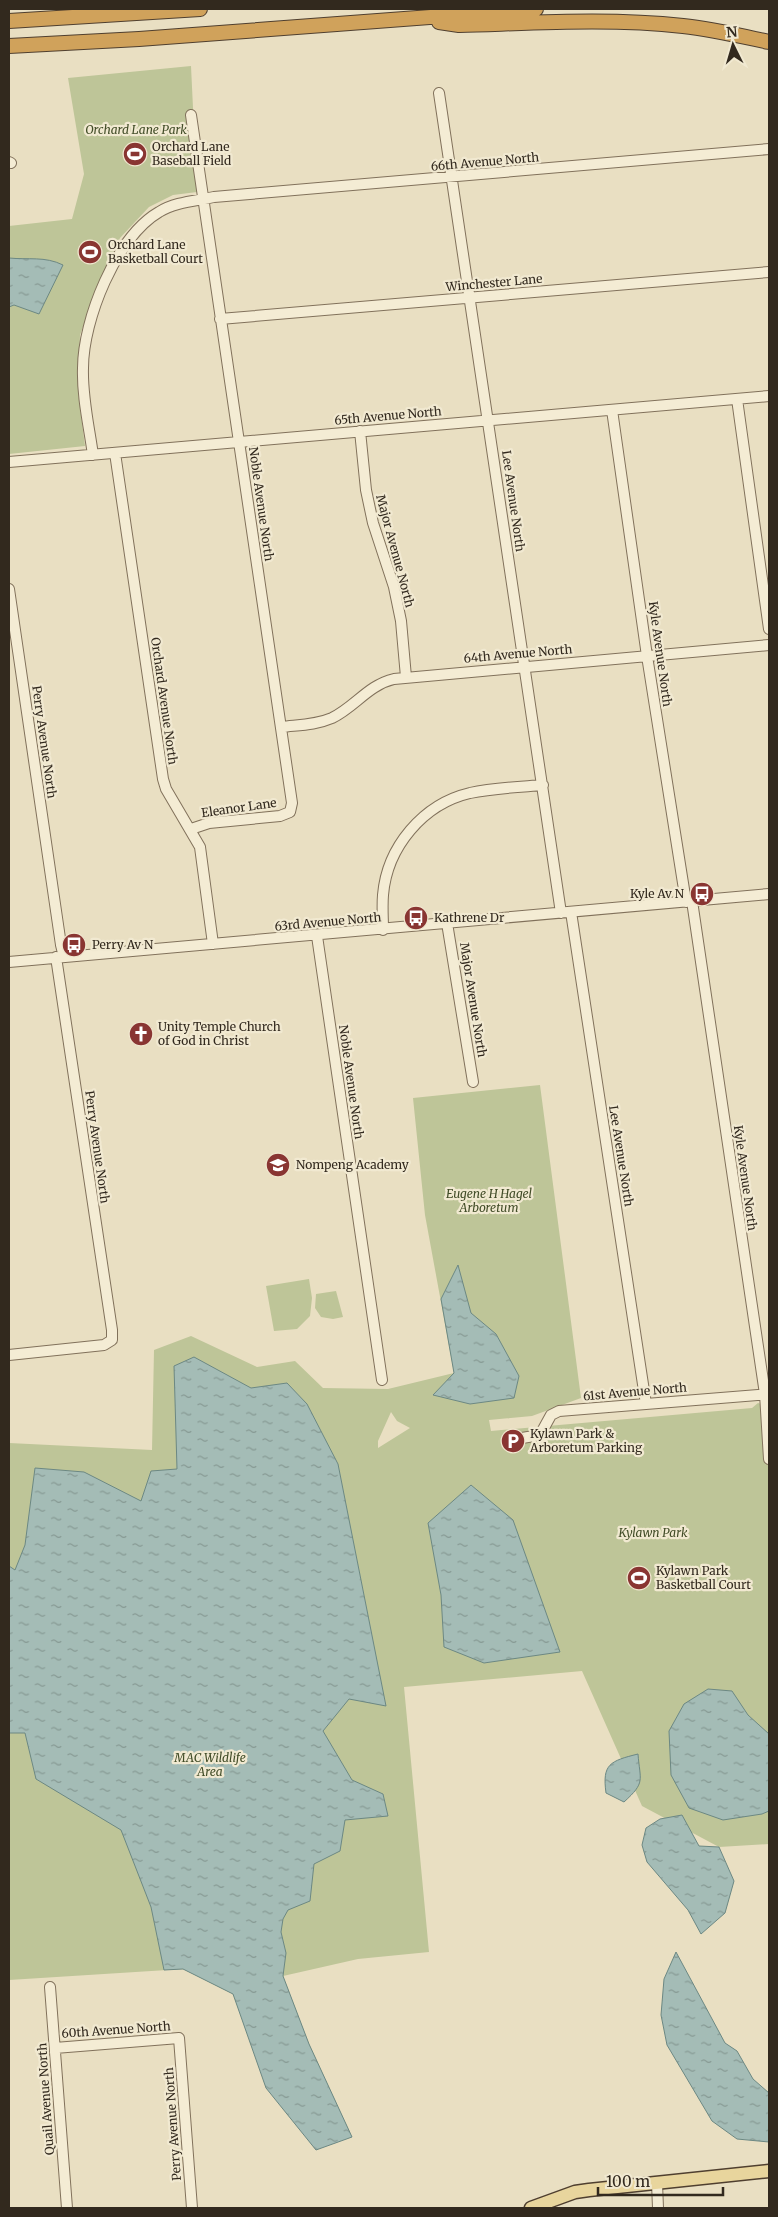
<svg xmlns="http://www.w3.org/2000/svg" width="778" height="2217" viewBox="0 0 778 2217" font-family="Merriweather,serif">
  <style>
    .park { fill: #bec598; fill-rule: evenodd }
    .water { fill: url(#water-ripples); stroke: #6c8883 }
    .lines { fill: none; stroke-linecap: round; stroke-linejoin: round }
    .minor-casing { stroke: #81715b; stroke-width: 12 }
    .major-casing { stroke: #4f3f2f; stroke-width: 15 }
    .highway-casing { stroke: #4f3f2f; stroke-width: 16 }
    .minor { stroke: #f4ecd4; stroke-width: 10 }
    .major { stroke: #e8d59d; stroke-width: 12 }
    .highway { stroke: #d0a25b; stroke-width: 14 }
    .labels { text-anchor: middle; stroke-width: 4.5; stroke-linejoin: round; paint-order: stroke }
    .park-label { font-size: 12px; font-style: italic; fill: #414c27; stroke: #f1e9d1 }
    .poi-label { font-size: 12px; fill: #32291e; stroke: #f1e9d1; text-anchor: start }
    .street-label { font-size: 12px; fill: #32291e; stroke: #f1e9d1 }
  </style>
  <defs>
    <pattern id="water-ripples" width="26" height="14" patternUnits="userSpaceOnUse" patternTransform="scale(1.25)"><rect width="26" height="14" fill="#a4bcb6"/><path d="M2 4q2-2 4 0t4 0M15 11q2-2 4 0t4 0" fill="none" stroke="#869993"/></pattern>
  </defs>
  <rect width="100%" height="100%" fill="#e9dfc2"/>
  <path class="park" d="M191 66 197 192 173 195 149 207 120 238 99 283 80 335 78 391 85 446 9 454V226L72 219 84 174 68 78Z
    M540 1085 581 1398 532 1416 489 1420 491 1431 752 1408 758 1403 769 1407V1844L719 1847 642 1806 582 1671 404 1687 429 1952 358 1959 283 1976 309 2044 352 2137 267 2088 233 1994 183 1969 9 1980V1443L152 1450 154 1350 191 1336 257 1367 295 1361 323 1388 388 1389 454 1373 425 1215 413 1098ZM391 1412 397 1421 410 1428 378 1448V1441Z
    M309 1279 312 1298 310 1316 297 1329 274 1331 266 1286Z
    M336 1291 343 1317 333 1319 321 1317 315 1308 316 1294Z"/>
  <path class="water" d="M9 258C28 260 45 256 63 265L39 314 14 305 9 307Z
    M458 1265 471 1313 496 1334 519 1376 514 1398 470 1404 433 1395 454 1373 441 1299Z
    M194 1357 251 1388 287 1383 307 1404 338 1464 386 1706 349 1699 323 1731 352 1780 383 1794 388 1816 345 1820 340 1851 314 1864 310 1901 288 1910 283 1919 281 1932 286 1953 283 1976 309 2044 352 2137 316 2150 266 2088 233 1994 183 1969 164 1970 151 1907 121 1830 36 1779 25 1733H9V1566L15 1570 25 1545 35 1468 84 1472 141 1501 151 1471 177 1469 174 1366Z
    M471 1485 513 1520 560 1652 484 1663 444 1647 441 1595 428 1523Z
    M708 1689 732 1691 748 1715 769 1734V1811L762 1814 723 1820 689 1808 671 1775 669 1731 684 1704Z
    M638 1754C640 1781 646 1782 624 1802L606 1793C602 1764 610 1761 638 1754Z
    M682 1815 699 1846 719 1847 734 1881 725 1913 701 1934 688 1910 647 1862 642 1845 646 1828 660 1819Z
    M676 1952 725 2043 737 2051 753 2079 769 2093V2142L737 2139 712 2121 667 2045 661 2015 664 1979Z"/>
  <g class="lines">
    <g class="minor-casing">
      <path id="minor" d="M439 93 561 913
        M9 162 11 163
        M220 319 769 272
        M737 399 769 629
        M612 410 647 656 686 902
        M360 431 366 490 373 523 394 587 401 621 406 677
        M115 453 163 779 166 789 200 847 213 944
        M93 455C89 426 82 397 83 368 83 320 116 237 159 212 175 202 195 201 214 197L769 149
        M9 462 769 396
        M9 589 61 945 64 957
        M282 727C298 725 316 725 332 718 355 707 368 685 394 679L769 645
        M191 829 209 823 280 816 290 812 292 803 191 115
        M692 901 765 1394 769 1459
        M571 912 646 1404
        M447 923 473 1082
        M383 930C383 918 382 906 383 895 387 847 423 804 470 793 494 788 519 787 543 785
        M317 936 382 1380
        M9 962 769 894
        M9 1355 104 1345 112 1340V1330L56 957
        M516 1439 540 1435 551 1415 559 1411 769 1394
        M50 1987 67 2208
        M55 2048 179 2038 192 2208
        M657 2183 658 2208"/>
    </g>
    <g class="major-casing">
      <path id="major" d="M531 2208 575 2192 589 2190 769 2171"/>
    </g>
    <g class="highway-casing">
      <path id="highway" d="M9 21 200 9
        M439 22 459 25C534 23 609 18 683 26 712 29 741 36 769 42
        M9 46 139 39 536 9"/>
    </g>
    <use href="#minor" class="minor"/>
    <use href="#major" class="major"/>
    <use href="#highway" class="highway"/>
  </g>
  <defs>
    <g id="stadium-disc" transform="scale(1.25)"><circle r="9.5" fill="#893532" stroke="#f1e9d1"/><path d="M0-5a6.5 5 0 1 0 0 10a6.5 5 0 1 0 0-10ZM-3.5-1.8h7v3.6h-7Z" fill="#fff"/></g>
    <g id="bus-disc" transform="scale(1.25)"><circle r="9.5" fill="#893532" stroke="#f1e9d1"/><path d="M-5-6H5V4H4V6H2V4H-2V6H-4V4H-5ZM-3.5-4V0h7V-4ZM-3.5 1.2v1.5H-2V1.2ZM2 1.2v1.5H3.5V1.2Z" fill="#fff"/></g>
    <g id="church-disc" transform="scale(1.25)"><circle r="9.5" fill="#893532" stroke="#f1e9d1"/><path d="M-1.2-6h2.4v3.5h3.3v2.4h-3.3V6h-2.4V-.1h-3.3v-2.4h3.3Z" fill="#fff"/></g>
    <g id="school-disc" transform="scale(1.25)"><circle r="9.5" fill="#893532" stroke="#f1e9d1"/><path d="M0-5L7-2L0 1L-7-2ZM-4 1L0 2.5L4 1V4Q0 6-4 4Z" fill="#fff"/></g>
    <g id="parking-disc" transform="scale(1.25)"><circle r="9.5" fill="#893532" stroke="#f1e9d1"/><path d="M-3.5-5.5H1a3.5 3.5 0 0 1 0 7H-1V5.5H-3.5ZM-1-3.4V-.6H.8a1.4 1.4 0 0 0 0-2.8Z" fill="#fff"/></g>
  </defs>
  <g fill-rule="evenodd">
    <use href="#stadium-disc" x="135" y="154"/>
    <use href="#stadium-disc" x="90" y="252"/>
    <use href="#bus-disc" x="702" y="894"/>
    <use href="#bus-disc" x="416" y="918"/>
    <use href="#bus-disc" x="74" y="945"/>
    <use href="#church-disc" x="141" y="1034"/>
    <use href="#school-disc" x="278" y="1165"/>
    <use href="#parking-disc" x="513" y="1441"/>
    <use href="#stadium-disc" x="639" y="1578"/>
  </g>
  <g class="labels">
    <g class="park-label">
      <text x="136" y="134">Orchard Lane Park</text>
      <text x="489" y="1198">Eugene H Hagel<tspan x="489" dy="14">Arboretum</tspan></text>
      <text x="653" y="1537">Kylawn Park</text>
      <text x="210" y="1762">MAC Wildlife<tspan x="210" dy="14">Area</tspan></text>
    </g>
    <g class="poi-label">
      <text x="152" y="151">Orchard Lane<tspan x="152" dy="14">Baseball Field</tspan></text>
      <text x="108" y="249">Orchard Lane<tspan x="108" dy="14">Basketball Court</tspan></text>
      <text x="684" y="898" text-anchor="end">Kyle Av N</text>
      <text x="434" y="922">Kathrene Dr</text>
      <text x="92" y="949">Perry Av N</text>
      <text x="158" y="1031">Unity Temple Church<tspan x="158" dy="14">of God in Christ</tspan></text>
      <text x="296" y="1169">Nompeng Academy</text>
      <text x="530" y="1438">Kylawn Park &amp;<tspan x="530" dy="14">Arboretum Parking</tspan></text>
      <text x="656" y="1575">Kylawn Park<tspan x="656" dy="14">Basketball Court</tspan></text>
    </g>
    <g class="street-label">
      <text transform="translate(485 162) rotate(-5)" y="4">66th Avenue North</text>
      <text transform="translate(494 283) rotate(-5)" y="4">Winchester Lane</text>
      <text transform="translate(388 416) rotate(-5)" y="4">65th Avenue North</text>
      <text transform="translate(513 501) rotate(82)" y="4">Lee Avenue North</text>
      <text transform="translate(261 504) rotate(82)" y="4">Noble Avenue North</text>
      <text transform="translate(395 551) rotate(75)" y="4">Major Avenue North</text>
      <text transform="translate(518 654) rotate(-5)" y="4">64th Avenue North</text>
      <text transform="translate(660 654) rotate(82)" y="4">Kyle Avenue North</text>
      <text transform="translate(164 701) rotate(82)" y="4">Orchard Avenue North</text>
      <text transform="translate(44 742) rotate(82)" y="4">Perry Avenue North</text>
      <text transform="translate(239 808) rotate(-8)" y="4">Eleanor Lane</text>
      <text transform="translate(328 922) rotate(-5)" y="4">63rd Avenue North</text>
      <text transform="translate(473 1000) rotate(81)" y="4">Major Avenue North</text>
      <text transform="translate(351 1082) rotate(82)" y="4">Noble Avenue North</text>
      <text transform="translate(97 1147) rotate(82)" y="4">Perry Avenue North</text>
      <text transform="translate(621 1156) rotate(81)" y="4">Lee Avenue North</text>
      <text transform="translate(745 1178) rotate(82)" y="4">Kyle Avenue North</text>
      <text transform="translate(635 1392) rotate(-5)" y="4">61st Avenue North</text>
      <text transform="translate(116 2030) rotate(-4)" y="4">60th Avenue North</text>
      <text transform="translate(46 2099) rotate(-94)" y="4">Quail Avenue North</text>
      <text transform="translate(173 2124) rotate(-94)" y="4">Perry Avenue North</text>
    </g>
  </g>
  <rect width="778" height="2217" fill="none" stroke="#32291e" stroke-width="20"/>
  <g transform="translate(733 45) rotate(355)" stroke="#f1e9d1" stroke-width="4" paint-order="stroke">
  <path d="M0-4L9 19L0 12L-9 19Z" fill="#32291e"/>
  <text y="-8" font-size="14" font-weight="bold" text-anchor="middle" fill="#32291e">N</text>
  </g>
  <path d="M598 2187v8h125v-8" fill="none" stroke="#32291e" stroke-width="2.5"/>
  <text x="606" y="2187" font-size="15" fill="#32291e" stroke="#f1e9d1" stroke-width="4" paint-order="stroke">100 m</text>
</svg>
